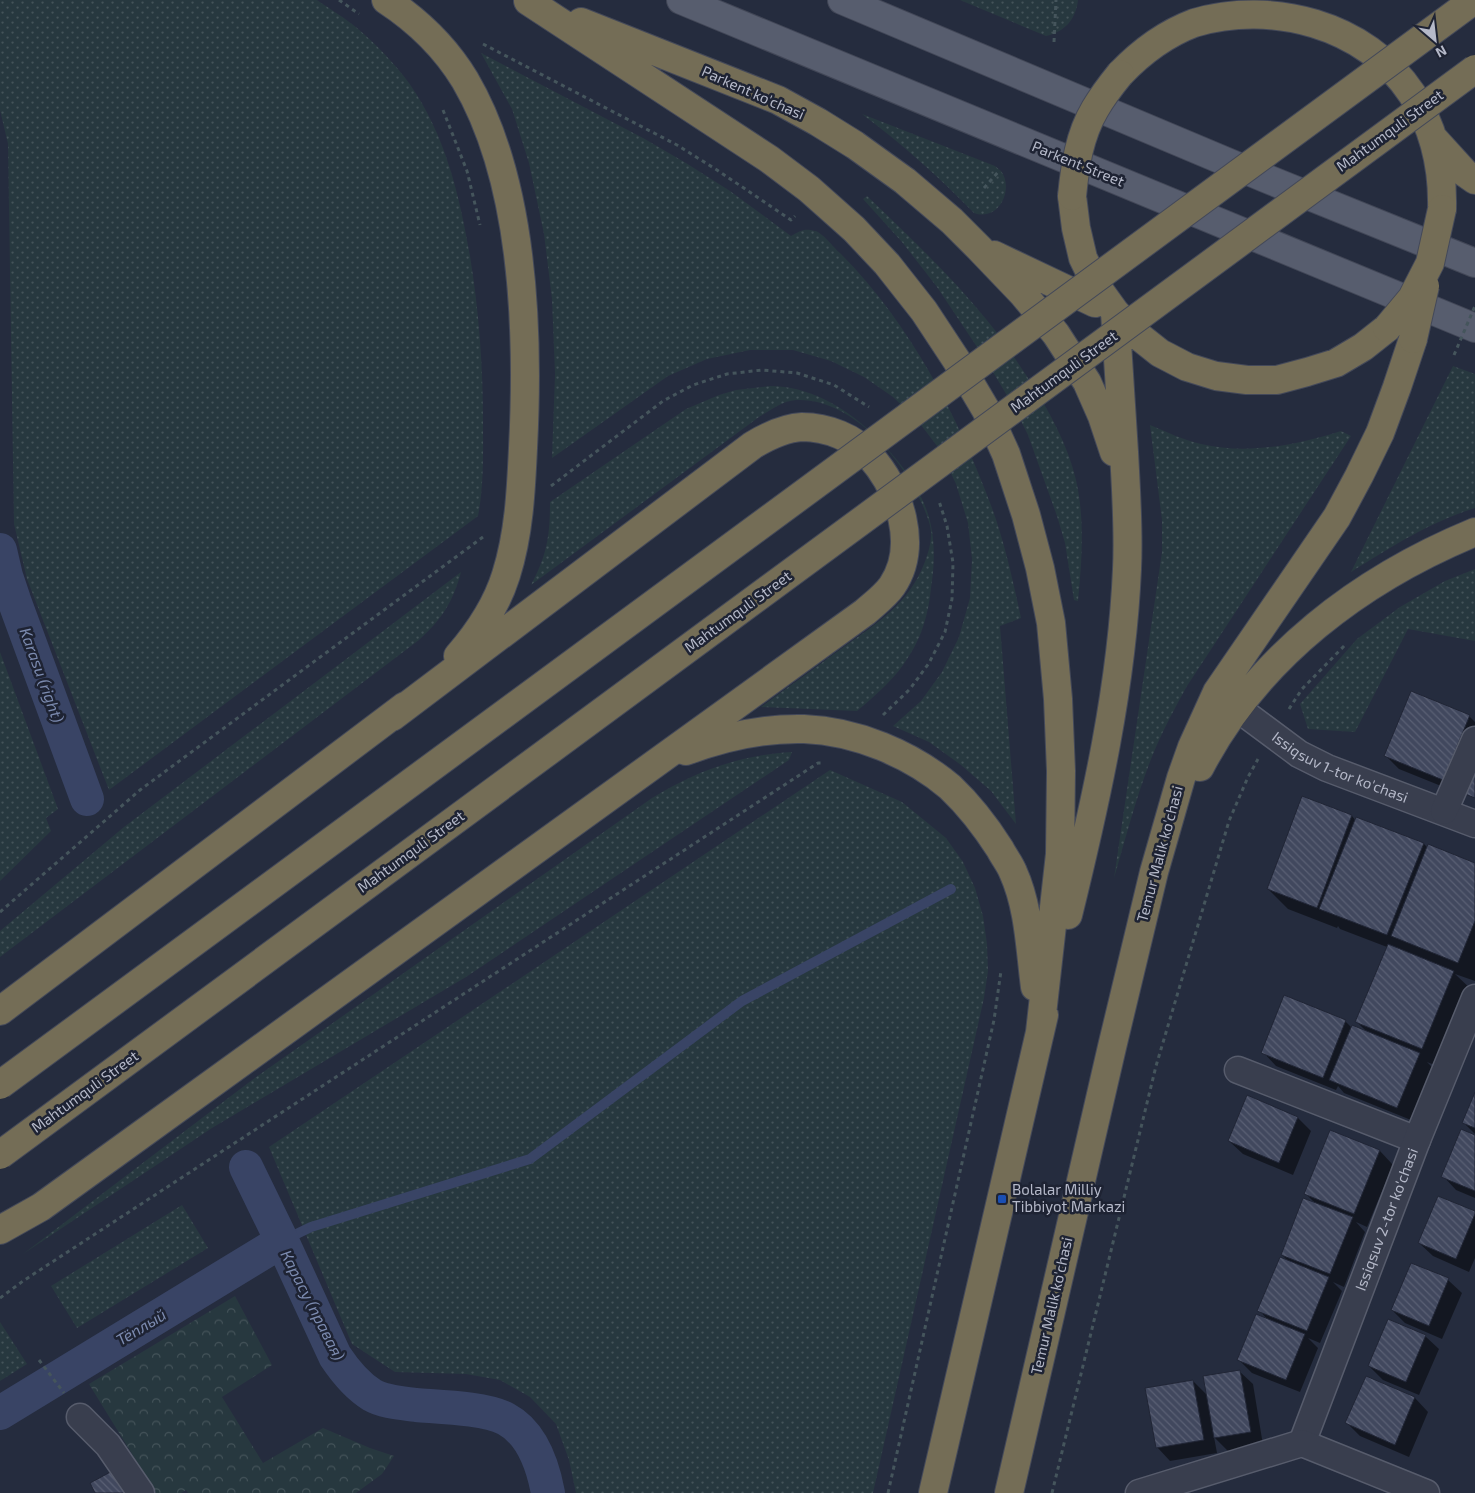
<svg xmlns="http://www.w3.org/2000/svg" width="1475" height="1493" viewBox="0 0 1475 1493" font-family="'Exo 2',sans-serif">
  <style>
    .grass { fill: url(#grass-dots) }
    .forest { fill: url(#forest-crowns) }
    .shadow { fill: #0007 }
    .lines { fill: none; stroke-linecap: round; stroke-linejoin: round }
    .stream { stroke: #394465; stroke-width: 10 }
    .canal { stroke: #394465; stroke-width: 34 }
    .building { fill: url(#building-back-hatch); stroke: #202535 }
    .street-casing { stroke: #575c6c; stroke-width: 29 }
    .primary-casing { stroke: #424757; stroke-width: 30 }
    .highway-casing { stroke: #444959; stroke-width: 30 }
    .path { stroke: #45555c; stroke-width: 3; stroke-dasharray: 4 4; stroke-linecap: butt }
    .street { stroke: #393e4e; stroke-width: 26 }
    .primary { stroke: #575d6e; stroke-width: 28 }
    .highway { stroke: #746d56; stroke-width: 28 }
    .highway-bridge-casing { stroke: #444959; stroke-width: 30; stroke-linecap: butt }
    .path-bridge { stroke: #45555c; stroke-width: 3; stroke-dasharray: 4 4; stroke-linecap: butt }
    .highway-bridge { stroke: #746d56; stroke-width: 28 }
    .transit-dot { fill: #1a4fb4; stroke: #1e2333; stroke-width: 2 }
    .labels { text-anchor: middle; stroke-width: 5; stroke-linejoin: round; paint-order: stroke }
    .street-label { font-size: 15px; fill: #b5b9c9; stroke: #1e2333 }
    .poi-label { font-size: 15px; fill: #b5b9c9; stroke: #1e2333; text-anchor: start }
    .water-label { font-size: 16px; font-style: italic; fill: #7c8bb0; stroke: #1e2333 }
  </style>
  <defs>
    <pattern id="grass-dots" width="8" height="8" patternUnits="userSpaceOnUse" patternTransform="scale(1.25)"><rect width="8" height="8" fill="#27383f"/><path d="M2 2h.1M6 6h.1" fill="none" stroke="#445359" stroke-width="1.8" stroke-linecap="round"/></pattern>
    <pattern id="forest-crowns" width="20" height="18" patternUnits="userSpaceOnUse" patternTransform="scale(1.25)"><rect width="20" height="18" fill="#27383f"/><path d="M2 6a3 3 0 1 1 6 0M12 15a3 3 0 1 1 6 0" fill="none" stroke="#445359"/></pattern>
    <pattern id="building-back-hatch" width="6" height="6" patternUnits="userSpaceOnUse" patternTransform="scale(1.25)"><rect width="6" height="6" fill="#41485e"/><path d="M-1 5l2 2M0 0l6 6M5-1l2 2" fill="none" stroke="#5a6074"/></pattern>
  </defs>
  <rect width="100%" height="100%" fill="#252c3e"/>
  <path class="grass" d="M0 0H317C330 9 345 18 357 28 374 42 396 65 409 83 446 136 459 194 470 256 479 311 483 366 483 422 483 453 484 485 478 516L109 790 27 579 14 524 8 144 0 110Z
    M960 0H1078C1076 19 1065 32 1046 36Z
    M481 53 643 138 686 163 730 191 791 236C800 231 804 228 815 231 822 232 834 248 840 253 910 323 958 416 992 508 1005 544 1013 581 1021 618L1000 626 1016 824 991 791 961 765 929 742 893 726 921 701 942 672 959 637 970 598 972 559 968 523 956 484 940 450 918 421 893 397 864 377 831 361 793 350H750L707 359 668 376 552 458 555 374 552 299 544 234 529 163 512 109Z
    M862 114 995 166C997 168 999 169 1001 171 1014 188 1000 222 974 213 939 177 902 144 862 114Z
    M867 196C908 235 950 275 986 319 1002 338 1016 360 1030 381 1049 411 1068 445 1076 480 1085 520 1082 560 1078 601L1074 600 1065 543 1057 516 1028 435 1015 409 987 362 937 287 902 242 863 199Z
    M1453 366 1475 374V508C1430 522 1391 547 1351 572Z
    M770 386C808 386 843 406 871 432 898 458 926 492 932 531 935 550 934 569 931 588 929 611 922 637 909 656 896 678 876 695 857 711L761 707C787 688 812 670 838 651 870 628 904 608 921 571 926 560 932 544 931 531 930 523 926 513 923 506 904 460 851 397 796 400 782 401 771 410 759 417L531 585C547 555 550 536 550 502L686 409 719 395 736 390Z
    M1150 425C1167 432 1183 440 1201 444 1248 455 1296 445 1341 431L1351 436 1187 686C1176 706 1165 726 1156 747 1138 789 1127 834 1114 878L1162 552V520Z
    M1475 569V641L1408 629 1355 732 1308 729 1300 704 1357 639 1400 607 1445 581Z
    M461 572C453 602 442 619 419 640L0 957V931L124 827Z
    M0 652 58 809 46 818 51 831 0 881Z
    M792 752 789 760 466 977 212 1128 23 1254 252 1080 652 798C696 771 740 755 792 752Z
    M830 770 902 802 946 838 963 862 975 888 983 916 987 944 988 971 984 998 873 1493H576L569 1460 556 1424 530 1397 500 1380 466 1374 395 1372 352 1344 269 1147Z
    M182 1205 208 1248 77 1328 51 1286Z
    M0 1322 27 1364 0 1381Z"/>
  <path class="forest" d="M235 1296 272 1365 222 1397 263 1463 323 1428 370 1448 394 1456 382 1474 356 1493H188L186 1490 181 1493H156L89 1384Z"/>
  <path class="shadow" d="M1469 716 1475 722V747L1456 792 1399 769 1386 756Z
    M1303 797 1352 816 1356 821 1424 844 1428 848 1475 864V981L1455 974 1474 992 1442 1068 1427 1062 1433 1068 1411 1120 1344 1093 1338 1086 1336 1090 1276 1066 1263 1052 1345 1021 1352 1028 1368 1033 1356 1021 1387 947 1340 929 1338 926 1337 928 1288 909 1268 889Z
    M1475 1096V1134L1463 1122Z
    M1298 1118 1311 1131 1293 1175 1243 1154 1229 1141Z
    M1331 1132 1380 1151 1393 1165 1367 1227 1356 1222 1365 1232 1344 1287 1333 1282 1342 1291 1320 1343 1308 1338 1318 1348 1300 1392 1252 1373 1238 1359 1268 1320 1259 1310 1290 1263 1282 1255 1316 1204 1306 1194Z
    M1475 1136V1198L1456 1190 1443 1176Z
    M1475 1213V1258L1469 1272 1433 1256 1419 1243Z
    M1448 1280 1462 1293 1442 1339 1405 1323 1392 1310Z
    M1425 1336 1439 1349 1419 1395 1383 1380 1369 1366Z
    M1239 1371 1253 1384 1263 1445 1228 1451 1214 1437 1217 1453 1170 1461 1157 1447 1193 1381 1208 1396Z
    M1366 1378 1415 1398 1428 1412 1409 1457 1360 1436 1347 1423Z"/>
  <g class="lines">
    <path class="stream" d="M282 1241 311 1227 530 1159 742 1001 951 889"/>
    <path class="canal" d="M0 550 6 576 14 600 87 799
      M246 1167 282 1241 335 1356C345 1371 356 1385 372 1395 384 1402 401 1403 416 1405 440 1407 485 1408 506 1419 532 1433 543 1466 548 1493
      M0 1413 282 1241"/>
  </g>
  <path class="building" d="M1411 691 1470 715 1443 780 1384 756Z
    M1475 769V798L1465 794Z
    M1302 796 1352 815 1317 908 1267 889Z
    M1356 817 1424 843 1387 935 1319 909Z
    M1428 844 1475 863V921L1458 963 1391 936Z
    M1388 944 1454 971 1422 1049 1355 1022Z
    M1284 995 1346 1020 1323 1078 1261 1053Z
    M1352 1025 1420 1053 1397 1108 1329 1080Z
    M1475 1092V1128L1462 1123Z
    M1247 1095 1298 1117 1279 1163 1228 1141Z
    M1461 1129 1475 1135V1191L1441 1177Z
    M1330 1130 1380 1150 1354 1214 1304 1194Z
    M1438 1196 1475 1211V1214L1456 1259 1418 1243Z
    M1303 1198 1353 1217 1330 1274 1281 1255Z
    M1280 1257 1329 1277 1307 1331 1257 1311Z
    M1411 1263 1449 1278 1429 1326 1391 1310Z
    M1256 1314 1305 1334 1286 1380 1237 1360Z
    M1388 1319 1426 1335 1406 1382 1368 1366Z
    M1240 1370 1251 1432 1214 1438 1203 1376Z
    M1366 1376 1415 1397 1395 1445 1345 1423Z
    M1193 1380 1204 1440 1156 1448 1145 1388Z
    M116 1469 129 1493H95L90 1483Z"/>
  <g class="lines">
    <g class="street-casing">
      <g id="street">
        <path id="s1" d="M1221 696 1299 754 1327 768 1475 824"/>
        <path d="M1444 811 1475 740"/>
        <path d="M1238 1070 1417 1140"/>
        <path d="M80 1417 108 1445 141 1493"/>
        <path id="s2" d="M1302 1443 1417 1140 1475 998"/>
        <path d="M1139 1493 1302 1443 1426 1493"/>
      </g>
    </g>
    <g class="primary-casing">
      <path id="primary" d="M681 0 1475 328
        M842 0 1265 178 1475 263"/>
    </g>
    <g class="highway-casing">
      <path id="highway" d="M386 0C418 21 445 47 465 80 525 182 529 332 523 448 521 491 519 534 506 575 497 604 478 633 458 656
        M528 1 769 159 809 189 854 229 887 264 924 311 957 361 986 410 1006 454 1026 515 1040 568 1051 623 1058 699 1061 771 1060 854 1040 1032
        M581 22 778 100 818 122 855 145 905 181 952 221 979 248 1023 294 1056 334 1087 382 1102 416 1114 452
        M1120 74C1141 52 1165 34 1194 23 1271 0 1366 24 1412 94 1434 128 1443 168 1442 209
        M1434 139 1465 173 1475 180
        M1072 196 1076 228 1083 258 1097 287 1115 312 1136 334 1160 353 1187 367 1216 376 1247 380H1277L1307 372 1336 363 1363 347 1387 328
        M994 255 1095 303
        M686 751C723 737 763 728 804 729 856 731 911 754 950 787 969 805 986 827 1000 849 1004 857 1010 864 1013 872 1029 907 1030 949 1035 987
        M1200 767C1258 656 1361 579 1475 532
        M1068 915C1096 801 1122 686 1127 569 1129 530 1126 491 1124 452 1121 405 1118 359 1115 312
        M0 1011 405 706
        M0 1230 41 1207 865 612C874 604 885 596 892 586 919 546 900 490 870 456 855 438 827 427 802 427 784 428 768 436 753 445L392 717
        M933 1493 1044 1015
        M1009 1493 1112 1047 1154 872 1181 778 1192 747 1217 692 1337 517 1359 476 1380 433 1397 387 1413 339"/>
    </g>
    <path class="path" d="M339 0 359 14
      M1054 42 1056 0
      M483 44 677 145 717 170 791 220 795 216
      M443 110 467 171 480 225
      M984 188 999 171
      M551 486 663 401 693 385 727 374 762 370 797 373 834 385 869 407
      M1289 709 1302 689 1346 644
      M883 715 910 689 929 663 945 632 952 599 953 563 947 526 939 501
      M0 912 140 790 483 537
      M0 1298 23 1281 818 763H822
      M39 1360 64 1393
      M888 1493 994 1020 1001 971
      M1052 1493 1156 1066 1229 821 1248 777 1258 759"/>
    <use href="#street" class="street"/>
    <use href="#primary" class="primary"/>
    <use href="#highway" class="highway"/>
    <g class="highway-bridge-casing">
      <path id="highway-bridge" d="M1072 196C1075 166 1079 136 1095 109 1102 97 1111 85 1120 74
        M1387 328 1412 298 1430 263 1442 209
        M1413 339 1425 286
        M0 1085 1474 0
        M0 1155 1475 69"/>
    </g>
    <path class="path-bridge" d="M1454 355 1475 306"/>
    <use href="#highway-bridge" class="highway-bridge"/>
  </g>
  <rect class="transit-dot" x="997" y="1194" width="10" height="10" rx="2.5"/>
  <g class="labels">
    <g class="street-label">
      <text transform="translate(753 93) rotate(24)" y="5">Parkent ko'chasi</text>
      <text transform="translate(1390 131) rotate(-36)" y="5">Mahtumquli Street</text>
      <text transform="translate(1078 164) rotate(22)" y="5">Parkent Street</text>
      <text transform="translate(1064 372) rotate(-36)" y="5">Mahtumquli Street</text>
      <text transform="translate(738 612) rotate(-36)" y="5">Mahtumquli Street</text>
      <text dy="5" stroke="none"><textPath href="#s1" startOffset="140">Issiqsuv 1-tor ko'chasi</textPath></text>
      <text transform="translate(411 852) rotate(-36)" y="5">Mahtumquli Street</text>
      <text transform="translate(1160 854) rotate(-75)" y="5">Temur Malik ko'chasi</text>
      <text transform="translate(85 1092) rotate(-36)" y="5">Mahtumquli Street</text>
      <text dy="5" stroke="none"><textPath href="#s2" startOffset="239">Issiqsuv 2-tor ko'chasi</textPath></text>
      <text transform="translate(1052 1306) rotate(-77)" y="5">Temur Malik ko'chasi</text>
    </g>
    <g class="poi-label">
      <text x="1012" y="1195">Bolalar Milliy<tspan x="1012" dy="17">Tibbiyot Markazi</tspan></text>
    </g>
    <g class="water-label">
      <text transform="translate(42 675) rotate(70)" y="6">Karasu (right)</text>
      <text transform="translate(313 1305) rotate(63)" y="6">Карасу (правая)</text>
      <text transform="translate(141 1327) rotate(-31)" y="6">Тёплый</text>
    </g>
  </g>
  <g transform="translate(1435 40) rotate(152)" stroke="#1e2333" stroke-width="4" paint-order="stroke">
  <path d="M0-4L9 19L0 12L-9 19Z" fill="#b5b9c9"/>
  <text y="-8" font-size="14" font-weight="bold" text-anchor="middle" fill="#b5b9c9">N</text>
  </g>
</svg>
